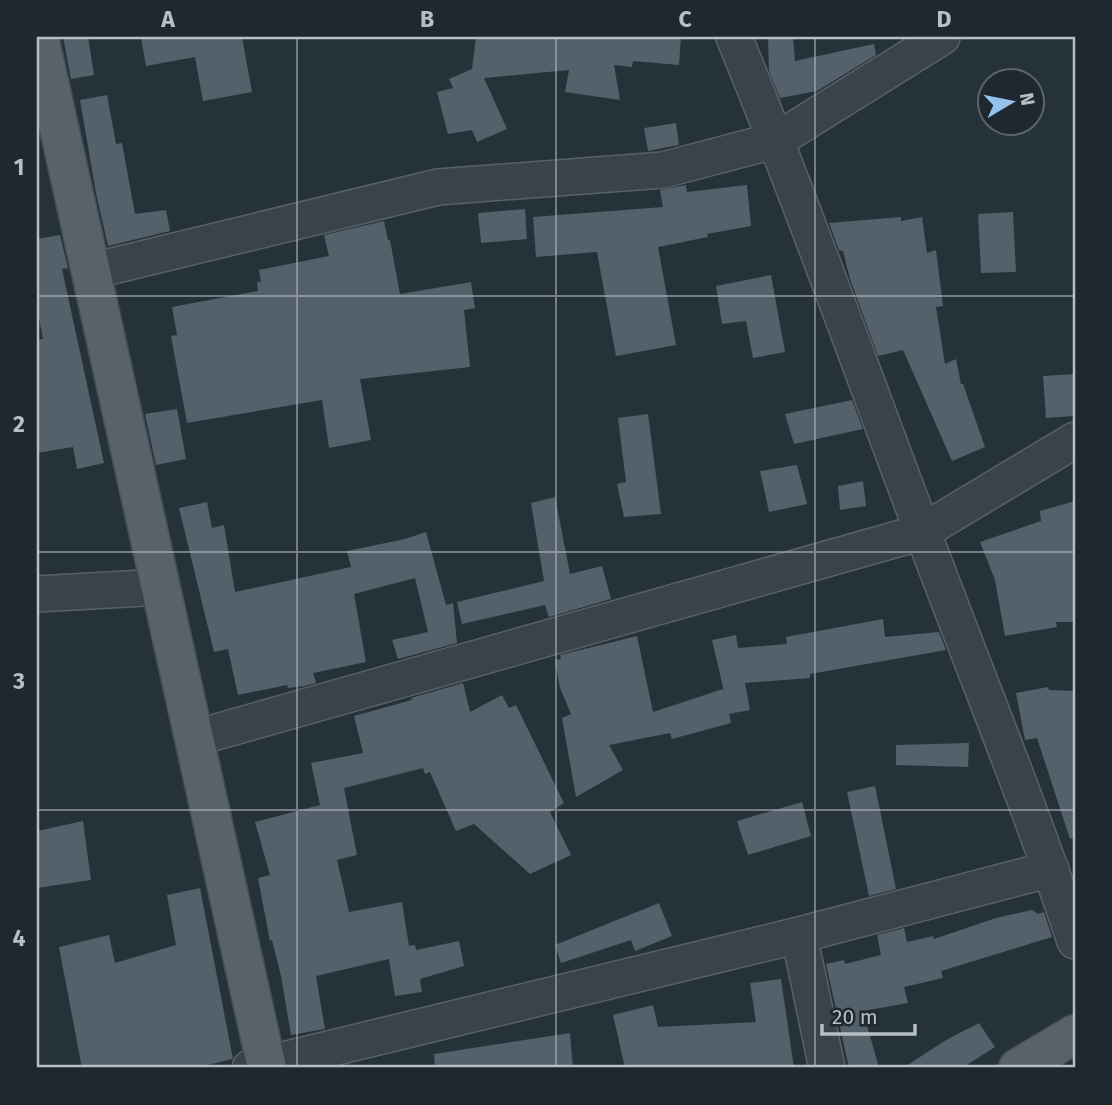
<svg xmlns="http://www.w3.org/2000/svg" width="1112" height="1105" viewBox="0 0 1112 1105" font-family="'Fira Sans',sans-serif">
  <style>
    .building { fill: #54606a }
    .lines { fill: none; stroke-linecap: round; stroke-linejoin: round }
    .minor-casing { stroke: #586169; stroke-width: 38 }
    .major-casing { stroke: #464f57; stroke-width: 41 }
    .minor { stroke: #3a434b; stroke-width: 35 }
    .major { stroke: #58626b; stroke-width: 38 }
    .grid { fill: none; stroke: #b6bec6; stroke-width: 2; stroke-opacity: 0.55 }
    .neatline { fill: none; stroke: #b6bec6; stroke-width: 2.5 }
    .grid-label { font-size: 23px; text-anchor: middle; font-weight: bold; fill: #b6bec6 }
  </style>
  <rect width="100%" height="100%" fill="#26323a"/>
  <path class="building" d="M63 37H88L94 75 71 79Z
    M141 37H242L252 92 203 101 195 57 146 66Z
    M476 37H681L679 65 633 61 632 67 614 65 620 100 565 92 569 70 484 78 507 129 477 142 472 130 448 134 437 92 453 88 449 79 472 69Z
    M768 37H793L795 61 874 44 876 55 817 91 780 98 769 71Z
    M107 95 116 144 122 143 135 214 166 210 170 231 108 246 96 193 80 100Z
    M676 123 679 145 648 151 644 128Z
    M686 185 687 192 747 185 751 226 707 234 708 237 658 247 676 345 616 356 597 252 536 257 533 217 663 207 660 190Z
    M525 209 527 239 481 243 478 213Z
    M1013 212 1016 272 981 273 978 214Z
    M901 217V221L922 217 927 253 936 250 943 306 936 307 945 364 956 359 961 384H963L985 447 952 461 903 350 878 356 850 279 843 251 839 250 829 223Z
    M384 221 388 240H390L400 294 471 282 475 308 464 310 470 367 360 379 371 440 329 448 322 400 187 423 171 336 177 335 172 307 258 291 257 282H261L259 270 329 256 324 235Z
    M60 235 68 268 62 269 104 463 77 469 73 447 37 453V340L43 339 37 307V239Z
    M771 275 785 352 753 358 746 321 722 324 716 286Z
    M1075 374V416L1046 418 1043 376Z
    M852 400 863 429 794 444 785 414Z
    M177 409 186 459 156 465 145 414Z
    M648 414 661 514 624 517 617 484 626 482 618 418Z
    M797 465 807 504 769 512 760 471Z
    M863 481 866 506 840 510 838 486Z
    M555 497 570 574 602 566 611 599 549 617 545 605 462 624 457 602 544 581 531 503Z
    M1075 501V622H1056L1057 627 1005 636 995 580 980 542 1041 521 1040 511Z
    M207 502 212 528 224 525 235 592 351 567 347 551 405 539 426 532 446 605 453 603 457 643 398 659 392 640 428 632 415 578 354 594 366 662 313 673 316 683 305 686 288 688 287 685 238 695 228 649 214 652 179 508Z
    M883 619 885 637 939 632 946 650 810 674V678L745 683 750 710 729 714 731 723 672 739 670 733 609 745 623 770 576 797 562 718 571 714 560 688 555 660 561 659 560 655 637 636 653 712 723 689 725 696 712 640 736 635 738 648 787 644 786 637Z
    M463 683 470 712 502 695 509 708 516 705 564 803 550 812 571 855 530 874 474 824 456 831 430 772 425 774 423 768 344 788 357 855 337 860 349 912 402 902 409 946 415 945 416 950 459 941 464 966 420 979 422 992 395 996 389 959 316 976 325 1029 291 1035 281 976 272 940 270 941 258 878 270 875 255 822 320 805 311 763 363 753 354 716 412 700 411 698Z
    M1048 687 1049 690 1075 691V838L1070 839 1037 738 1025 740 1016 693Z
    M969 743 968 767 896 765V745Z
    M875 786 896 889 869 896 847 792Z
    M802 802 811 836 748 855 737 821Z
    M83 821 91 880 37 888V831Z
    M200 888 233 1059 194 1068H82L59 947 109 935 115 963 176 945 167 895Z
    M659 903 672 936 635 951 631 940 561 963 555 945Z
    M1032 910 1038 914 1044 912 1052 937 941 971 943 978 904 987 908 1003 863 1011 879 1068H849L826 964 844 960 845 964 881 955 877 935 904 928 907 942 933 936 934 939 996 918Z
    M781 979 794 1068H625L613 1015 653 1005 658 1027 756 1022 750 983Z
    M979 1023 995 1047 962 1068H903L946 1040Z
    M570 1033 573 1068H435L434 1054Z"/>
  <g class="lines">
    <g class="minor-casing">
      <path id="minor" d="M734 37C801 200 860 366 922 530 973 667 1029 802 1075 941
        M92 271 438 187 663 170 777 140 942 37
        M37 594 162 587
        M195 738 922 532 1075 440
        M799 935 827 1068
        M250 1068 799 935 1051 869"/>
    </g>
    <g class="major-casing">
      <path id="major" d="M39 37 267 1068
        M1018 1068 1075 1034"/>
    </g>
    <use href="#minor" class="minor"/>
    <use href="#major" class="major"/>
  </g>
  <path class="grid" d="M297 37V1068M556 37V1068M815 37V1068M37 296H1075M37 552H1075M37 810H1075"/>
  <rect width="1112" height="1105" fill="none" stroke="#1f2830" stroke-width="77"/>
  <g transform="translate(1011 102) rotate(80)"><circle r="33" fill="#1f2830" stroke="#5b646c" stroke-width="2"/>
  <path d="M0-5L12 26L0 18L-12 26Z" fill="#95c2ec"/>
  <text y="-10" font-size="19" font-weight="bold" text-anchor="middle" fill="#b6bec6">N</text>
  </g>
  <path d="M822 1024v10h93v-10" fill="none" stroke="#b6bec6" stroke-width="3.5"/>
  <text x="832" y="1024" font-size="21" fill="#b6bec6" stroke="#1f2830" stroke-width="5" paint-order="stroke">20 m</text>
  <rect x="38" y="38" width="1036" height="1028" class="neatline"/>
  <g class="grid-label">
    <text x="168" y="27">A</text>
    <text x="427" y="27">B</text>
    <text x="685" y="27">C</text>
    <text x="944" y="27">D</text>
    <text x="19" y="175">1</text>
    <text x="19" y="432">2</text>
    <text x="19" y="689">3</text>
    <text x="19" y="946">4</text>
  </g>
</svg>
